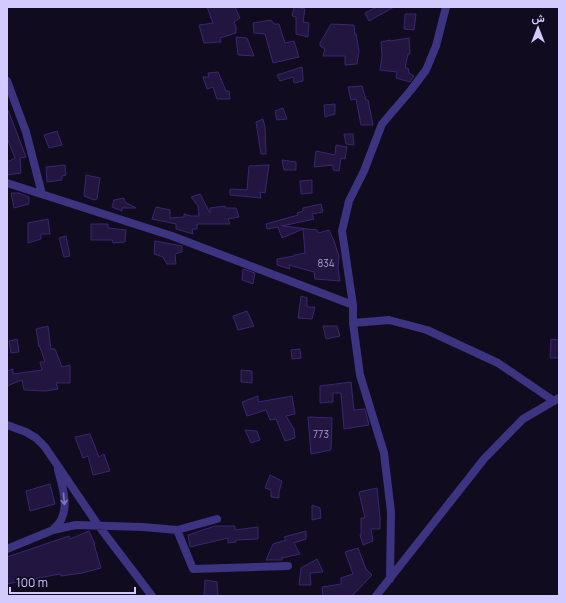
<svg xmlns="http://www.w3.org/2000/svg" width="566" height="603" viewBox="0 0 566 603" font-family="Manrope,Vazirmatn,sans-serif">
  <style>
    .building { fill: #221641; stroke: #3a276f }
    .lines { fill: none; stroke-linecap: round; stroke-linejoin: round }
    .minor { stroke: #3c3381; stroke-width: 8 }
    .oneway { stroke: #8077ba }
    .labels { text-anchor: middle; stroke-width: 3; stroke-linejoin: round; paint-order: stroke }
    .number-label { font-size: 10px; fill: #a79dd0 }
  </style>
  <rect width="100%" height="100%" fill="#100b1f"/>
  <path class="building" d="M207 7H235L240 18 234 22 236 27V33L220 38 221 42 204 43 199 25 213 23Z
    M294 7 305 9 303 22 309 23 308 37 296 34V17L292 16Z
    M377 7H394L369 21 365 13Z
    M405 14H416L414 30 404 29Z
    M271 20 274 24H279L285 43 294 41 299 57 273 63 265 34 254 33 253 23Z
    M331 24 354 25 355 34H356L359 51 357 64 345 65V56H323L325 49 320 46V43Z
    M236 37 247 38 254 56 238 55Z
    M409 38 410 54H408L405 68H408L409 73 414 76 410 82 396 78 397 72 380 70 382 56 381 42 390 40V41Z
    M302 67 303 77V81L294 83 293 77 280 81 277 75Z
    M218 72 226 91H229L230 99H217L213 87 207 89 203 77H209L208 73Z
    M362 86 366 100H368L373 125H361L356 99 351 100 348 87Z
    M335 104V114L325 117 324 105Z
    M283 108 287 119 277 120 275 111Z
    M7 110H8L26 157 20 158 21 173 7 175V162L15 158 7 138Z
    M263 119 265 127 266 154H261L256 122Z
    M57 131 62 145 49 148 44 135Z
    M344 134H353L354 145 346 144Z
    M336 145 347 147 345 159 341 158 339 171 333 170V165L314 167 316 151 335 155Z
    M282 160 296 162V170H284Z
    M65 165 66 175 62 176V180L47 182 46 167Z
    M269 165 265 193 260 192 261 198 230 195V189L247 190 249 166Z
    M86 175 100 178 97 199 94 200 84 196Z
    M312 180V193L301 194 300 181Z
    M11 193H19L29 197V204L14 208Z
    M200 194 210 213V208L225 206V208H236L239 217 228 219 230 224H197V229H192L193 234 176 229V224L152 219 156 207 170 210V218L184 217V214L191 216H199L198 206 191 197Z
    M124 198 125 202 136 208H122V211L112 207 114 200Z
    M321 204 323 212 312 214 314 219 282 226 317 230 318 233 329 230 334 241 339 256 338 269 340 281 315 279 314 272 289 265 290 269 277 265V259L294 256V255L305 253 303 229 282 238 278 227 267 229 266 224 298 215 297 213 303 211V208Z
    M48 219 50 234H41V239L28 243V223Z
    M91 224H108V228L126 230 125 242 113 243 112 240H91Z
    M66 236 70 256 64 257 59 238Z
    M155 241 182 246V252L175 254 176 264H167L163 257 154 254Z
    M243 269 255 273 253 284 242 280Z
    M301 296 307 298V307H315L312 319 298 318Z
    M247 311 254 326 238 330 233 316Z
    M48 326 51 349H55L62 367 70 365V383H56L58 389 46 391 24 390 22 380 7 386V371L13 369V374L42 370 40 362H45L40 347H39L36 329Z
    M323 326H337L340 336 326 339Z
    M17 339 19 352 11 353 9 341Z
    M551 339 559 340V358H550Z
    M300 349 301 358 292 359 291 350Z
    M241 370 252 371V383L241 382Z
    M351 382 354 410 365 409 369 425 344 429 341 393H333V402L320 403V386Z
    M258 396V402L292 396 295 414 286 416 294 429 295 438 285 441 276 419 270 420 266 410 247 416 242 402Z
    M308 417 332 418 331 450 311 454Z
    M245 430 257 431 260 440 251 443Z
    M90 434 99 457 104 454 110 471 93 475 88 456 83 458 75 437Z
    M270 475 282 481 279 492V498L271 497V490L265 488Z
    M50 484 55 504 30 511 26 491Z
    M377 488 380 517V529H371L373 541 363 545 360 535H361V518H365L359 492Z
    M312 505 320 508 321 518 312 520Z
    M215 526H235V530L258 527V539L236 540V542L228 543V538L190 547 188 535Z
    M89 531 95 544H94L101 568 82 573 61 576 60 574 7 584V557L69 536 70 539Z
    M306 531V539L294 543 300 554 282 558V560H266L273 544 286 540 284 537Z
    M358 548 366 569 372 575 352 596H323L322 587 341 584V578L353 574 345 552Z
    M317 559 323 572 310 573 311 585H299L301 568Z
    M205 580 217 582 218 596H204Z"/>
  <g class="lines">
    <path class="minor" d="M7 81 26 132 42 194
      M7 183 172 236 353 305
      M353 323 389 320 427 330 498 363 554 401
      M7 425 26 432 36 438 45 447 98 525 152 596
      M53 530C55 527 59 524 61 520 69 505 62 485 58 470
      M177 530 193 569 288 566
      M7 549 53 530 76 525 143 527 177 530 217 519
      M390 579 391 512 384 453 360 375 353 323V305L342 231 349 201 364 171 382 124 411 90 426 70 436 46 446 7
      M376 596 484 459 523 419 559 398"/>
  </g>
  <defs><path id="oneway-shaft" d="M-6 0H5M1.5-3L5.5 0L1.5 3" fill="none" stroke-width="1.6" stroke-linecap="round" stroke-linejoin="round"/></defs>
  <use class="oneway" href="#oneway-shaft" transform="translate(64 499) rotate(85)"/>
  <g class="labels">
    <g class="number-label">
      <text x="326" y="267">834</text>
      <text x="321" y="438">773</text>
    </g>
  </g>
  <rect width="566" height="603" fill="none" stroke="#d3caff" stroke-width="16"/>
  <g transform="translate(538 28)" stroke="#100b1f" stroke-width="3" paint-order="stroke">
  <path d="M0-3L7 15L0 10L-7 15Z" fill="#d3caff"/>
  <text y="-6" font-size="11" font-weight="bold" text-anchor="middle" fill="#d3caff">ش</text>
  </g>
  <path d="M10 587v6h125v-6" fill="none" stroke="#d3caff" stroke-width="2"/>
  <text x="16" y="587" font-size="12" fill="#d3caff" stroke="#100b1f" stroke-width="3" paint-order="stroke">100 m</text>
</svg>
